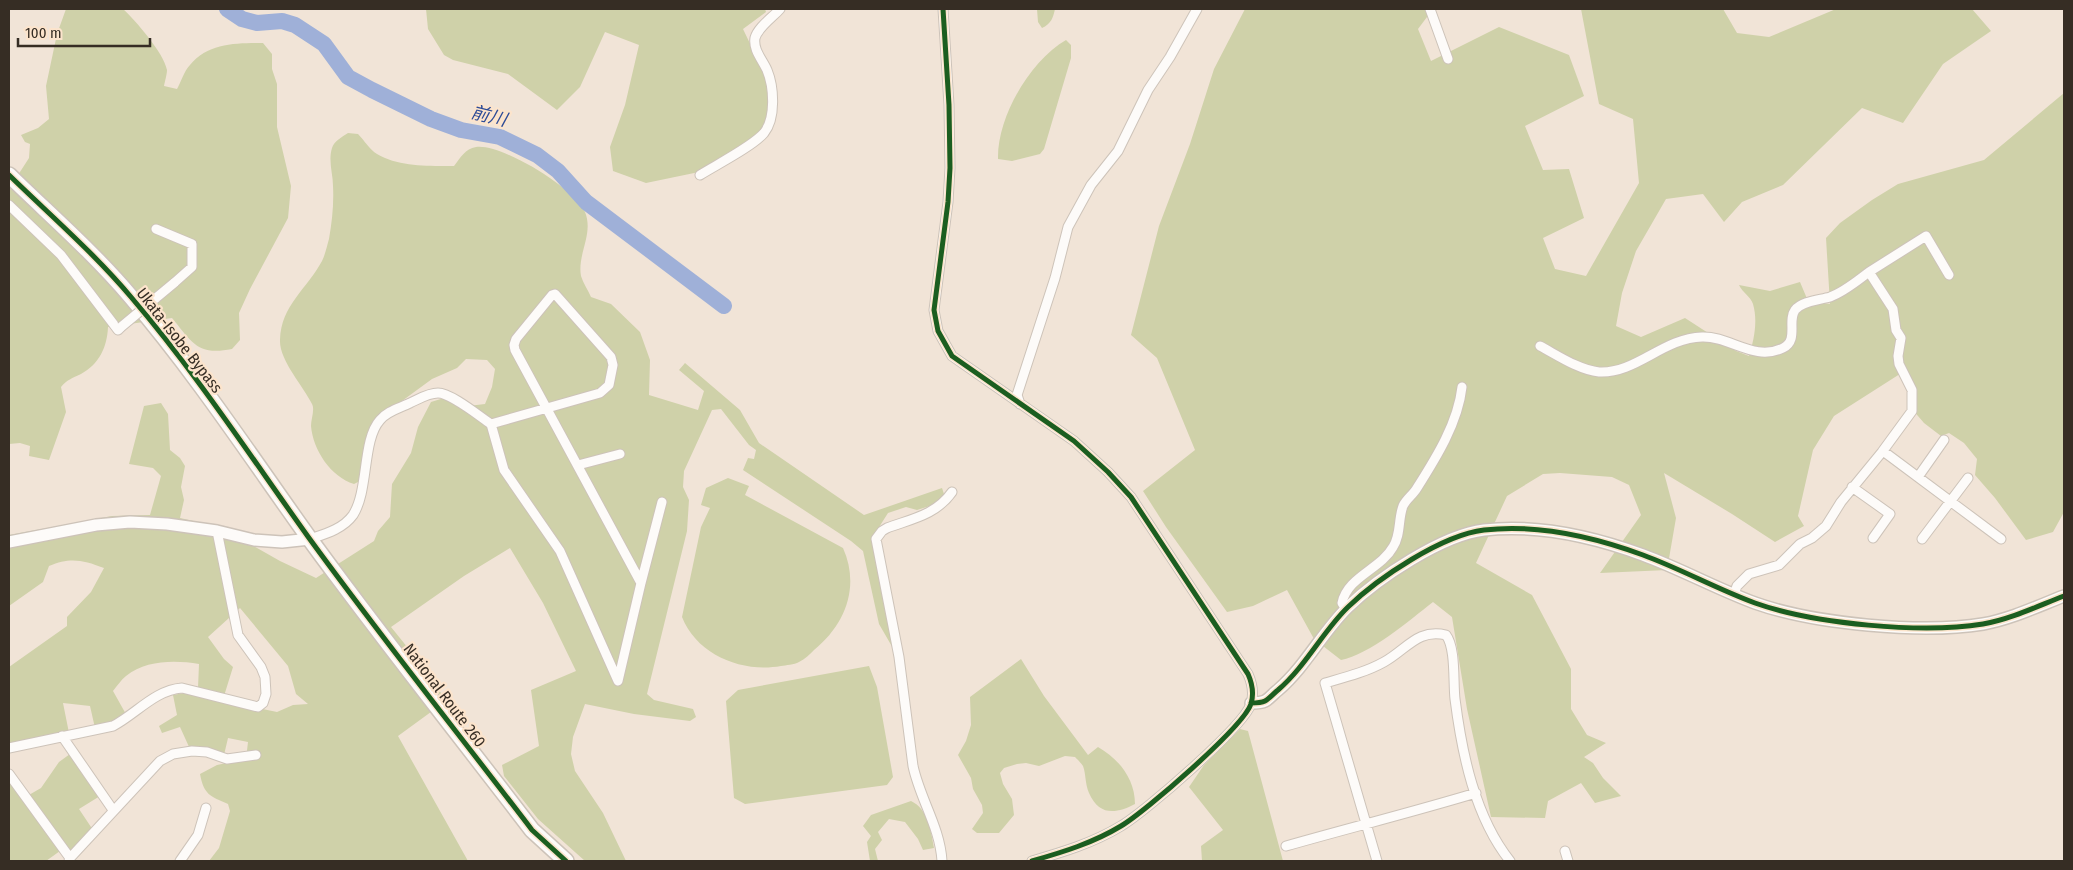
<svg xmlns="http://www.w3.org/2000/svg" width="2073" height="870" viewBox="0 0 2073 870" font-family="'Fira Sans Condensed','Noto Sans JP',sans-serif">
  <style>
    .green { fill: #cfd1a9 }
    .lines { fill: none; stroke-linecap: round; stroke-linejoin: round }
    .river { stroke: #9fb0d8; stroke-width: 16 }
    .minor-casing { stroke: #cdc3b9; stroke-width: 11 }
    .tertiary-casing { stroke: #cdc3b9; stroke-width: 14 }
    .trunk-casing { stroke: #cdc3b9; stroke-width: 18 }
    .minor { stroke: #fdfbf9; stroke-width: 9 }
    .tertiary { stroke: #fdfbf9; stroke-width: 11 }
    .trunk { stroke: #fdfbf9; stroke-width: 15 }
    .minor-bridge-casing { stroke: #cdc3b9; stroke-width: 11; stroke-linecap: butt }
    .minor-bridge { stroke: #fdfbf9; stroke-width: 9 }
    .cycleway-casing { stroke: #fce4cc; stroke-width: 8 }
    .cycleway { stroke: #1b5e20; stroke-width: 5 }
    .labels { text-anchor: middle; stroke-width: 4.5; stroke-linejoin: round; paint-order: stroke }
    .street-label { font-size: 16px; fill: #362d24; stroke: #fce4cc }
    .water-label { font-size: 18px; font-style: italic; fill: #2c4b97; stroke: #fce4cc }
  </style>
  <rect width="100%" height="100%" fill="#f1e4d7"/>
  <path class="green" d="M66 9H123C135 20 164 53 167 70 167 74 165 81 164 86L177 89C181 82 184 71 190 65 208 43 236 43 263 43L272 54V69L277 84V127L291 186 288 218 250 289 239 313 240 340 232 349C197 356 192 342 172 318L108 327C107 348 99 364 81 374 72 378 67 380 61 387L66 412 49 460 29 456 30 446 20 443 9 444V189L29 158 30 144 25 142 21 135 38 128 49 119 46 86 57 34Z
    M426 9H765L766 12 743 29 766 77 770 103 767 123 755 138 699 172 646 183 613 171 610 147 625 105 639 45 605 32 580 87 557 110 508 74 453 60 444 55 428 29Z
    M1037 9H1055C1053 18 1051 24 1042 28L1038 22Z
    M1245 9H1433L1418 29 1431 61 1499 27 1569 55 1584 96 1525 126 1543 170 1569 169 1584 218 1543 238 1555 269 1586 276 1639 183 1633 119 1599 104 1581 9H1723L1737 33 1769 37 1836 9H1972L1991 31 1943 64 1903 123 1862 108 1783 185 1742 202 1724 222 1703 194 1666 199 1636 251 1622 293 1616 326 1641 337 1685 318 1736 351 1749 356C1754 340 1758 321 1753 304 1751 297 1742 292 1739 285L1770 291 1800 282 1808 301 1830 304 1826 238 1840 223 1872 200 1898 184 1984 160 2064 93V512L2053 532 2026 540 1995 498 1975 475 1977 459 1964 443 1949 433 1941 436 1924 423 1912 409 1903 372 1834 416 1813 450 1798 516 1804 526 1775 542 1732 514 1664 473 1676 518 1667 570 1600 573 1641 515 1629 485 1612 477 1560 473 1543 474 1507 496 1476 563 1532 595 1571 669V709L1587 735 1606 743 1584 757 1593 763 1603 778 1621 796 1595 803 1581 783 1548 801 1545 818 1491 817 1467 709 1452 617 1433 602C1410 620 1369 655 1341 660L1314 639 1287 590 1253 606 1227 612 1166 527 1143 491 1195 450 1157 358 1131 335 1159 226 1190 144 1214 69Z
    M1066 40 1071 45V58L1044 149 1040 154 1012 161 998 159C997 117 1030 61 1066 40Z
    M348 133 358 134C364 140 370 150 377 154 399 167 429 166 454 166 461 157 465 149 476 147 501 143 576 189 585 212 594 234 577 254 581 276 583 283 588 290 591 297L611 304 640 332 650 360 649 395 698 410 704 391 679 370 685 363 740 410 759 443 864 515 942 488 945 497 936 504 917 510 906 507 888 513 874 535 894 650 879 624 863 551 851 541 743 470 748 458 754 459 756 450 749 445 721 409 712 410 684 471 683 487 689 500 687 531 647 694 654 700 693 709 696 717 690 721 634 714 585 704 573 737 571 754 575 771 603 813 626 861H585L538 819 504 776 502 765 539 746 531 690 576 671 543 603 510 548 464 576 391 627 429 674 446 701 398 736 468 861H209L219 848 230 811 228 804C210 796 204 795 200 774L217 765 246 759 248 742 228 738 224 755 190 749 180 727 162 733 159 726 177 715 173 695 184 693 277 712 293 705 308 704 296 694 288 666 240 608 208 637 224 659 233 667 224 696 198 688 199 664C175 660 146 660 126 676 121 680 117 686 113 691L127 716 117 723 95 728 90 706 63 703 69 733 9 746V667L67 626V617L91 592 104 568C83 560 70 557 49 566L43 582 9 606V535L112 516 150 515 161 476 153 468 129 464 144 406 161 403 168 414 170 450 180 458 185 466 181 487 184 500 180 518 220 527 280 561 316 578 374 541 378 531 390 517 392 484 411 453 418 427 431 402 444 398 460 407 485 404 492 387 495 369 487 360 466 359 457 368 432 379 376 420 362 480 354 484C331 477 313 450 311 426 311 419 315 410 312 404 304 387 279 360 280 340 281 305 307 289 322 261 325 255 327 246 329 239 332 222 334 204 333 186 333 174 328 161 332 148 334 141 342 137 348 133Z
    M728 478 749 486 745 495 843 548C860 586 846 624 814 650 810 654 805 659 799 662 794 665 786 665 781 666 742 673 697 655 682 617L701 527 710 508 701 505 706 488Z
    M1021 659 1044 696 1088 755 1098 747C1119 759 1135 779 1135 804 1116 814 1099 816 1089 793 1085 784 1086 774 1083 766 1081 763 1077 759 1075 757L1065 756 1039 766 1026 763 1017 764 1004 768 1000 773 1003 784 1012 799 1014 815 999 833H977L972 829 983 813 982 805 973 789 971 778 958 755 966 741 971 725 970 697Z
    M869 666 877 687 893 777 887 785 745 804 734 798 726 701 738 690Z
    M1240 729 1248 731 1283 861H1202L1201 846 1223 830 1189 787 1204 765Z
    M70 754 100 796 79 809 93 830 73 853 67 846 46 861H9V782L22 799 41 788 59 762Z
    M911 801C928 809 931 831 934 848L923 850 918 839 905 822 889 819 878 832 882 840 875 849 878 861H870L867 842 871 836 863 826 871 815Z"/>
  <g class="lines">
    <path class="river" d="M227 9 242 19 257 23 282 21 295 25 324 44 348 77 372 90 431 119 461 130 500 137 537 155 558 171 586 202 724 306"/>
    <g class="minor-casing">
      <path id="minor" d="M943 9 949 105 950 168 948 202 934 310 938 331 952 356 1074 441 1108 472 1131 497 1248 674C1252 683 1254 694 1251 704 1243 727 1145 812 1121 826 1093 843 1063 852 1032 861
        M1430 9 1448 59
        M700 175C716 165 753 146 764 133 776 118 774 87 767 70 762 59 753 50 755 38 758 27 773 17 780 9
        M9 205 61 255 118 330 121 327
        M156 229 192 244V267L174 283
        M1869 272 1926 236 1949 275
        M1540 346C1557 355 1579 370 1599 372 1636 374 1663 338 1702 337 1730 336 1754 362 1783 348 1799 340 1787 321 1795 310 1802 301 1820 300 1830 297 1844 292 1857 281 1869 272L1893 309 1896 330 1901 338 1898 356 1899 364 1912 390V411L1882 452 1841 502 1826 526 1812 538 1800 544 1779 565 1749 574 1737 586 1734 594
        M1020 404 1017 395 1055 278 1068 227 1091 185 1118 151 1148 90 1170 57 1197 9
        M491 424 600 393 609 385 613 365 611 357 555 294 552 295 516 339 514 345 515 350 641 583 618 681
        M1883 451 2001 539
        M578 465 620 454
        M1918 477 1944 440
        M1852 487 1890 514 1873 538
        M310 539C325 534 343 529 353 515 369 490 362 440 380 420 387 411 400 408 410 403 419 399 428 393 438 393 451 393 479 416 491 424L504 470 560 551 618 681
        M1922 539 1968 478
        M641 583 662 502
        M1346 609 1342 603C1347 577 1381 569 1393 547 1401 535 1398 519 1403 506 1406 499 1413 495 1417 488 1436 458 1458 423 1462 387
        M62 736 113 810
        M9 748 113 726C136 714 155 690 182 688L258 707 263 703 266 694 265 677 261 667 238 635 217 531
        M9 774 70 858 69 861
        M1286 846C1349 828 1413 812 1476 793
        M1565 851 1568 861
        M70 858 160 761 173 754 192 751 207 752 227 759 256 755
        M180 861 198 835 206 808
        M942 861C940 827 920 799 913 766L899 657 876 539 882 531 887 528C911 519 936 515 952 492
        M1377 861 1325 683C1346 677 1366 672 1384 662 1406 650 1418 628 1446 635 1456 648 1453 682 1455 699 1462 754 1475 817 1510 861"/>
    </g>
    <g class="tertiary-casing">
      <path id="tertiary" d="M9 542 96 525 130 522 167 524 217 531 254 540 282 542 310 539
        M1251 703C1255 703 1261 703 1265 701 1269 699 1274 693 1278 690 1306 666 1323 631 1348 607 1378 578 1442 535 1484 530 1537 524 1594 537 1643 555 1681 569 1717 589 1755 603 1814 624 1922 634 1983 624 2011 619 2038 606 2064 596"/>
    </g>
    <g class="trunk-casing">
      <path id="trunk" d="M9 175C50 215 94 253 131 297 196 373 251 457 309 538 381 637 458 733 532 830L566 861"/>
    </g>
    <use href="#minor" class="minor"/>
    <use href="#tertiary" class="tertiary"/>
    <use href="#trunk" class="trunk"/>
    <g class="minor-bridge-casing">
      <path id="minor-bridge" d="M121 327 174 283"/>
    </g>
    <use href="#minor-bridge" class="minor-bridge"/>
    <g class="cycleway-casing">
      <path id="cycleway" d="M943 9 949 105 950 168 948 202 934 310 938 331 952 356 1074 441 1108 472 1131 497 1248 674C1252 683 1254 694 1251 704 1243 727 1145 812 1121 826 1093 843 1063 852 1032 861
        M9 175C50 215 94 253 131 297 196 373 251 457 309 538 381 637 458 733 532 830L566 861
        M1251 703C1255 703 1261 703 1265 701 1269 699 1274 693 1278 690 1306 666 1323 631 1348 607 1378 578 1442 535 1484 530 1537 524 1594 537 1643 555 1681 569 1717 589 1755 603 1814 624 1922 634 1983 624 2011 619 2038 606 2064 596"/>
    </g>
    <use href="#cycleway" class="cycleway"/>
  </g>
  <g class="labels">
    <g class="street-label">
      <text transform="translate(180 340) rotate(52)" y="6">Ukata-Isobe Bypass</text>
      <text transform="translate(445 695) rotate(53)" y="6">National Route 260</text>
    </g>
    <g class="water-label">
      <text transform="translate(489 116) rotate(14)" y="6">前川</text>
    </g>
  </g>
  <rect width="2073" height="870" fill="none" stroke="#362d24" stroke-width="20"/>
  <path d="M18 38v8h132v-8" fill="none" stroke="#362d24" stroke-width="2.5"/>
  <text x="25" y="38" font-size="15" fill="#362d24" stroke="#fce4cc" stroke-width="4" paint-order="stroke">100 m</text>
</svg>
